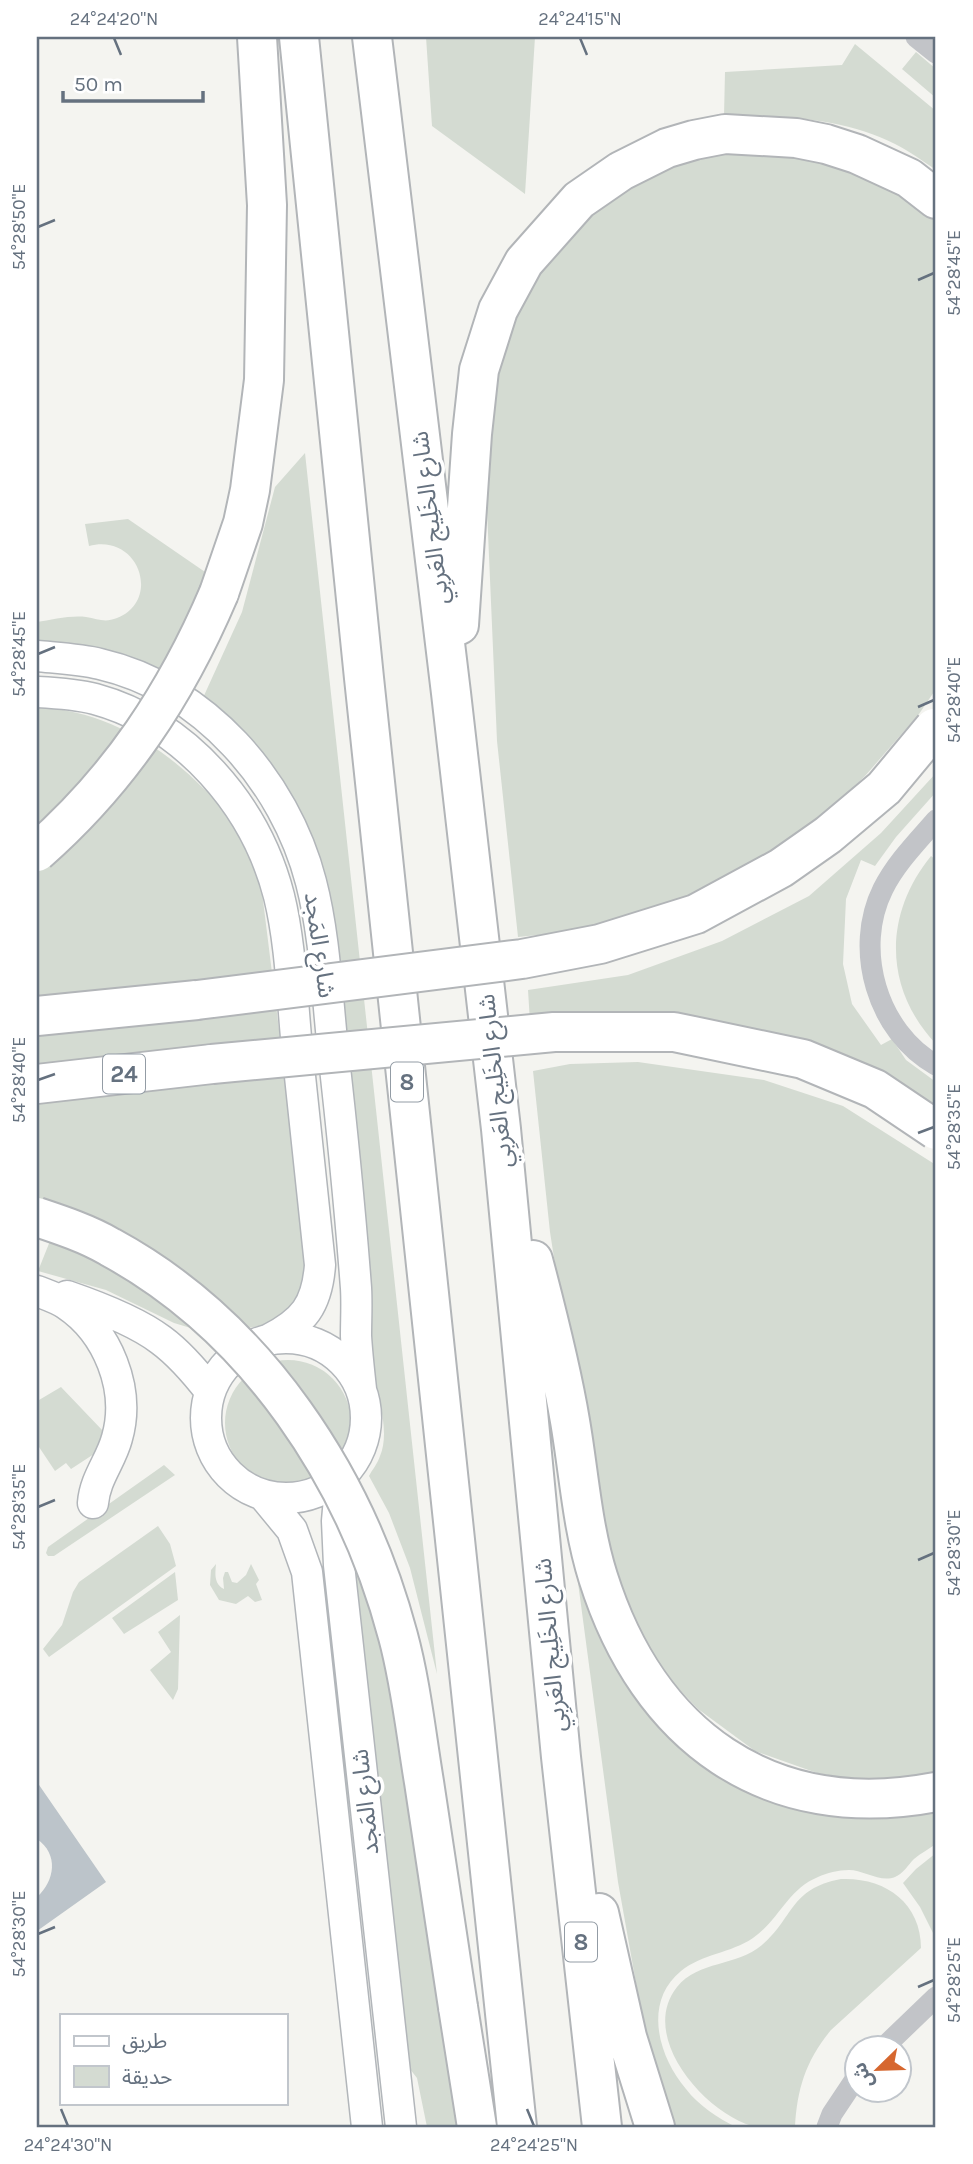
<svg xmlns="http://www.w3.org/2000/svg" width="973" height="2164" viewBox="0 0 973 2164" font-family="Karla,'Noto Sans Arabic',sans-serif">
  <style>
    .green { fill: #d4dbd2 }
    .water { fill: #bcc4ca }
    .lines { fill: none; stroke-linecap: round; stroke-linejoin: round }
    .secondary-casing { stroke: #b2b6ba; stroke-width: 33 }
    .highway-casing { stroke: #b2b5b8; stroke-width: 42 }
    .street { stroke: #c2c4c8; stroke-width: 21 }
    .secondary { stroke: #fff; stroke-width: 30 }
    .highway { stroke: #fff; stroke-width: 38 }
    .highway-bridge-casing { stroke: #b2b5b8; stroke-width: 42; stroke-linecap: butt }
    .highway-bridge { stroke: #fff; stroke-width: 38 }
    .ticks { fill: none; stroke: #65717f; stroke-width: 2.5 }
    .labels { text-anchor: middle; stroke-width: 7; stroke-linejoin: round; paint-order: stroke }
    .shield { fill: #fff; stroke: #939ca5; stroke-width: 2 }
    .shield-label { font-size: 23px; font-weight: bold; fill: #65717f }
    .street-label { font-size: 24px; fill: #65717f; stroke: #fff }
    .neatline { fill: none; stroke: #65717f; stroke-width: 2.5 }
    .ticks-label { font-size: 18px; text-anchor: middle; fill: #65717f }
  </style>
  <rect width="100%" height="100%" fill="#f4f4f0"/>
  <path class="green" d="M426 37H535L525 194 432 126Z
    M855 44 936 111V170C923 161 909 151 895 144 846 119 777 114 724 116L725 72 842 65Z
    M916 52 936 69V98L902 69Z
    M715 145 856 159 936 215V689L919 714 865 776 815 824 769 856 690 898 598 929 518 937 497 741 487 510 488 381 508 306 579 202Z
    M305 453 437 1674 410 1568 389 1513 369 1476C372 1470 378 1463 380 1456 390 1433 379 1396 371 1374L311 841 202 700 242 612 275 487Z
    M128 519 208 574 168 679 37 648V622C51 620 71 615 86 617 98 619 105 623 117 618 162 600 139 533 89 546L85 524Z
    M37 707C101 710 159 743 203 788 210 794 217 800 222 807 239 830 250 858 261 884L307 1256 305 1291 293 1313 269 1324 214 1335 174 1323 106 1290 38 1271 62 1211 37 1202Z
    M936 773V792L896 837 875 866 861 860 846 899 843 964 852 1004 881 1045 892 1039 906 1060 936 1082V1117L885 1082 530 1022 528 990 628 975 722 941 809 896 881 833Z
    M931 856 936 860V1044C884 989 883 915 931 856Z
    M638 1062 764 1080 843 1106 936 1165V1775L868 1782 817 1773 755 1751 698 1709 658 1667 630 1614 611 1563 564 1322 550 1232 533 1071 570 1064Z
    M542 1313 648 1701 878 1816 901 1815 936 1808V1844C929 1849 921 1853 914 1859 908 1865 903 1874 895 1877 881 1883 863 1870 849 1870 838 1870 827 1873 818 1877 788 1889 779 1920 753 1938 731 1953 702 1954 681 1971 643 2002 658 2056 686 2089 699 2106 718 2118 736 2127H671L652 2073 618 1882Z
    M225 1423a63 63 0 1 1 126 0a63 63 0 1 1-126 0Z
    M61 1387 103 1431 94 1454 71 1469 66 1463 55 1471 37 1444V1397L39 1400Z
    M164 1465 175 1475 54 1556H48L46 1553 48 1547Z
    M158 1526 170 1544 176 1566 49 1657 43 1649 62 1625 73 1592 79 1582Z
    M352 1537 392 1660 457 2127H427L417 2078 406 2064 350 1574Z
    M216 1564C215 1574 214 1584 224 1589L223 1578 225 1572H228L232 1582 237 1583 246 1575 251 1564 259 1580 256 1584 262 1600 255 1602 248 1596 236 1604 219 1600 210 1585 211 1570Z
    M175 1572 178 1600 124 1634 112 1618Z
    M180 1615 178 1689 173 1700 150 1670 171 1652 158 1632Z
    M936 1853V1936L935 1937 920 1907 903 1883 916 1869Z
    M841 1879C884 1877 921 1902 921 1948L831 2030C806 2060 797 2089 795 2127 782 2127 765 2130 752 2126 704 2112 638 2036 677 1987 699 1960 736 1967 762 1945 794 1918 789 1889 841 1879Z"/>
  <path class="water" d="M37 1782 106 1882 37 1931V1897C55 1881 59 1854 37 1839Z"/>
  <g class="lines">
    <g class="secondary-casing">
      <path id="secondary" d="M37 656C57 658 80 659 100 664 204 688 285 781 311 882 325 936 327 995 333 1050 342 1129 350 1209 356 1288 357 1304 356 1320 356 1336 357 1353 359 1371 361 1389
        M37 692C56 693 76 694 95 699 186 724 256 806 279 896 291 945 292 998 297 1048 305 1121 313 1193 320 1265 317 1305 304 1322 268 1340
        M37 1291C47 1295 57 1298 66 1304 108 1332 131 1389 117 1438 111 1461 95 1478 93 1503
        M67 1296C96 1306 136 1321 161 1340 180 1354 196 1373 210 1391
        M206 1418a80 80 0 1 1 160 0a80 80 0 1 1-160 0Z
        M340 1487 337 1521 339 1565 401 2127
        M264 1496 292 1530 307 1572 367 2127"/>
    </g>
    <g class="highway-casing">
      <path id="highway" d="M299 37 364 678 517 2127
        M372 37 451 693 501 1129 561 1757 602 2127
        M219 593 243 523 250 490 264 380 267 205 257 37
        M459 625 472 434 479 370 498 310 524 262 579 200 621 171 667 148 694 140 725 134 796 138 826 144 857 154 909 178 936 199
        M37 1016 197 1000
        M37 1084 212 1064
        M533 1260C547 1313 561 1367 570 1421 579 1473 582 1526 598 1577 648 1736 768 1824 936 1792
        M599 1913 627 2037 655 2127
        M458 2007 477 2127"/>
    </g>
    <path class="street" d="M916 37 936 53
      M936 820C917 842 896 863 883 889 853 949 877 1032 936 1065
      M883 2048 936 1997
      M827 2127 832 2114 858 2075"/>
    <use href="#secondary" class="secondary"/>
    <use href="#highway" class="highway"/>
    <g class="highway-bridge-casing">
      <path id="highway-bridge" d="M37 852C120 779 176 694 219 593
        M197 1000 522 959 600 944 696 914 781 868 828 835 884 788 934 728
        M212 1064 554 1032H674L803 1059 875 1089 936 1130
        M37 1217C61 1225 88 1234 110 1247 257 1327 356 1478 398 1636 411 1684 416 1734 424 1782 435 1857 446 1932 458 2007"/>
    </g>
    <use href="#highway-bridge" class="highway-bridge"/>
  </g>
  <path class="ticks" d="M114 38 121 55M580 38 587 55M38 227 55 220M918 280 934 273M38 654 55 647M918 707 934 700M38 1080 55 1074M918 1133 934 1127M38 1507 55 1500M918 1560 934 1553M38 1934 55 1927M918 1987 934 1980M61 2109 68 2126M527 2109 534 2126"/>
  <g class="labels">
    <g class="shield">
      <rect x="103" y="1054.5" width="42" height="39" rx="5"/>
      <rect x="391" y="1062.5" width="32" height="39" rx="5"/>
      <rect x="565" y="1922.5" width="32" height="39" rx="5"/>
    </g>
    <g class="shield-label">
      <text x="124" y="1082">24</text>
      <text x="407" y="1090">8</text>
      <text x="581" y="1950">8</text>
    </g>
    <g class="street-label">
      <text transform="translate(430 518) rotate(-97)" y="8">شارع الخَلِيج العَربِي</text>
      <text transform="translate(320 945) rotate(82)" y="8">شارع المَجد</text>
      <text transform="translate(495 1081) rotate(-96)" y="8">شارع الخَلِيج العَربِي</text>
      <text transform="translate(550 1645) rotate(-95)" y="8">شارع الخَلِيج العَربِي</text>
      <text transform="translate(365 1802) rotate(-96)" y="8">شارع المَجد</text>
    </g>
  </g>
  <rect width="973" height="2164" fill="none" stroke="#ffffff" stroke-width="77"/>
  <rect x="60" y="2014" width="228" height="91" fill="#ffffff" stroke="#c1c6cc" stroke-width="2"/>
  <rect x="74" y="2036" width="35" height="10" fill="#ffffff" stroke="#c1c6cc" stroke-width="2"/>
  <text x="122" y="2048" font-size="21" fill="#65717f">طريق</text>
  <rect x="74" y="2066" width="35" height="21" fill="#d4dbd2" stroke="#c1c6cc" stroke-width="2"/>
  <text x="122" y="2084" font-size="21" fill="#65717f">حديقة</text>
  <g transform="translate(878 2069) rotate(247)"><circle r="33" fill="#ffffff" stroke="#c1c6cc" stroke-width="2"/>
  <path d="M0-5L12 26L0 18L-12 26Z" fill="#d6672f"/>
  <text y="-10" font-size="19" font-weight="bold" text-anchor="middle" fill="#65717f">ش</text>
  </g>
  <path d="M63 91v10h140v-10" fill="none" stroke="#65717f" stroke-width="3.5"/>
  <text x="74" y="91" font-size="21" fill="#65717f" stroke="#ffffff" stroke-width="5" paint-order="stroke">50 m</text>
  <rect x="38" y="38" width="896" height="2088" class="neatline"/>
  <g class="ticks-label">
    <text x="114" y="25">24°24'20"N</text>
    <text x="580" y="25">24°24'15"N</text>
    <text transform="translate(19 227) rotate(-90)" y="6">54°28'50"E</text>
    <text transform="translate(954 273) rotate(-90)" y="6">54°28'45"E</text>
    <text transform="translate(19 654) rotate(-90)" y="6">54°28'45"E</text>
    <text transform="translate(954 700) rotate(-90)" y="6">54°28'40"E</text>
    <text transform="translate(19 1080) rotate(-90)" y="6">54°28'40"E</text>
    <text transform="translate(954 1127) rotate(-90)" y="6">54°28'35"E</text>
    <text transform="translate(19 1507) rotate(-90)" y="6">54°28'35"E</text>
    <text transform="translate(954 1553) rotate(-90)" y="6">54°28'30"E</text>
    <text transform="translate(19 1934) rotate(-90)" y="6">54°28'30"E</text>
    <text transform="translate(954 1980) rotate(-90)" y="6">54°28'25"E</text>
    <text x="68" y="2151">24°24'30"N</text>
    <text x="534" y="2151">24°24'25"N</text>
  </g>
</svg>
